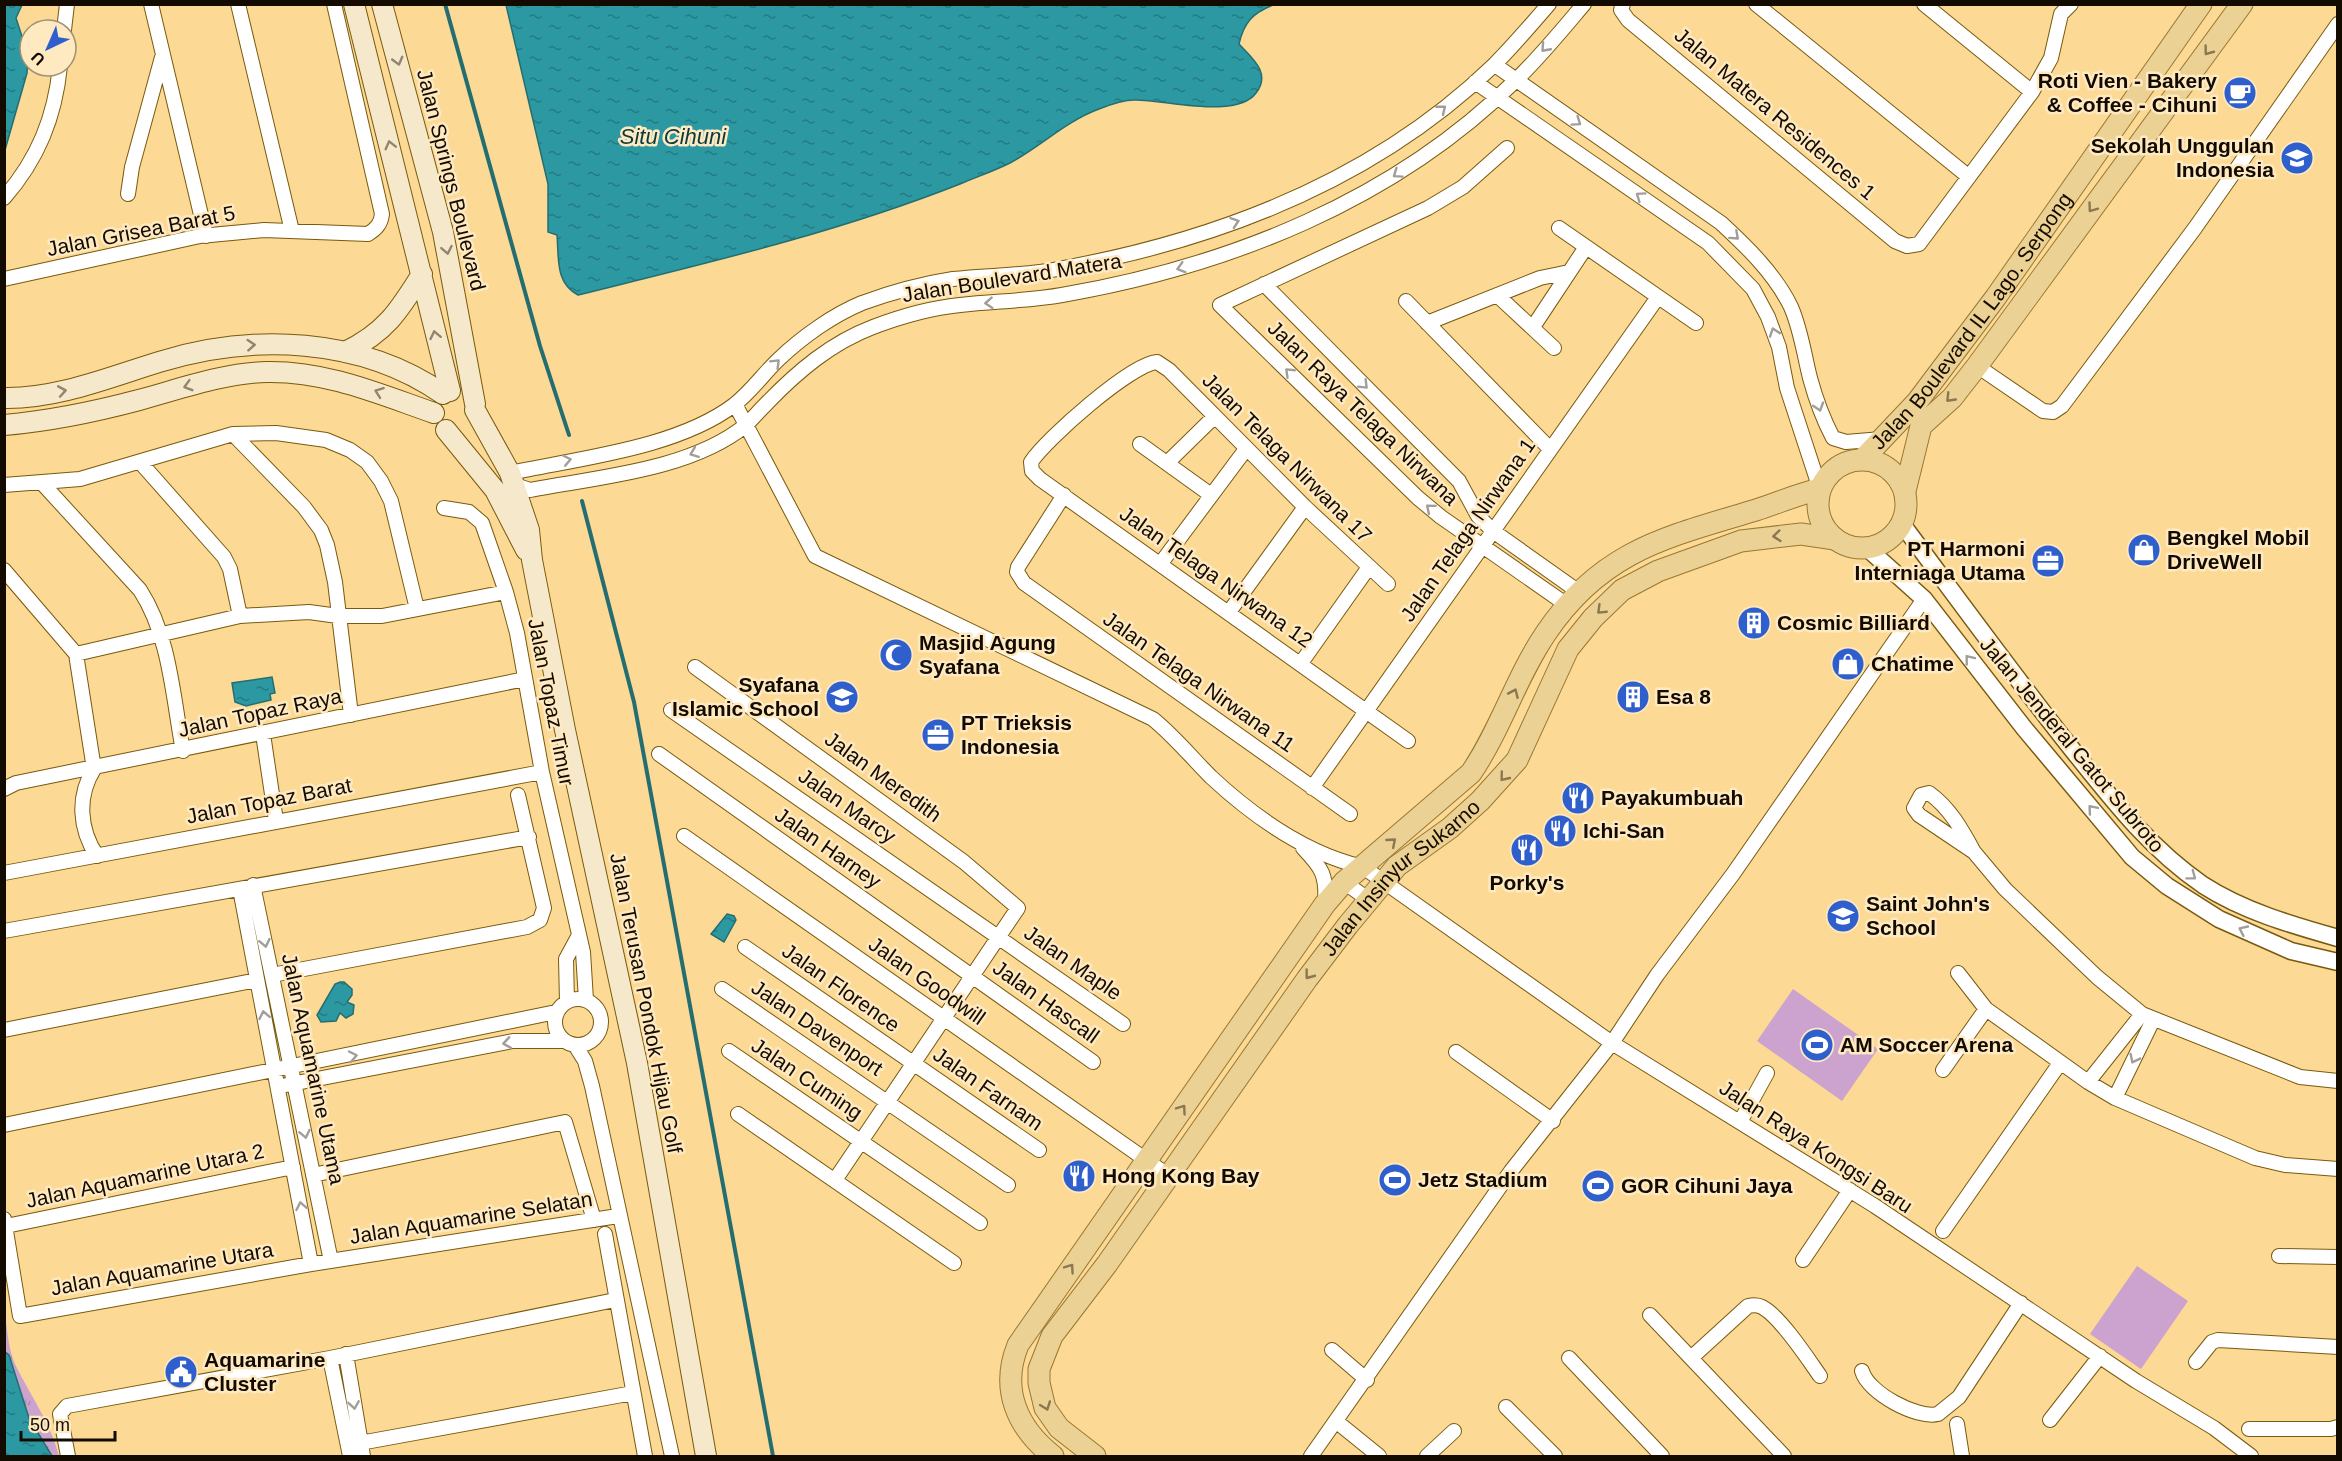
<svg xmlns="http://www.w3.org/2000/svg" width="2342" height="1461" viewBox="0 0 2342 1461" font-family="Helvetica,sans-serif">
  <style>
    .grass { fill: url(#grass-tufts) }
    .garden { fill: #cba3ce }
    .water { fill: url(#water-ripples); stroke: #246e71; stroke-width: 1.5 }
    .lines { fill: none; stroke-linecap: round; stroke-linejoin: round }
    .stream { stroke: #246e71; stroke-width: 4 }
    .minor-casing { stroke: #795a0d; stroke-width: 16 }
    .tertiary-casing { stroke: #795a0d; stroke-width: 19 }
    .secondary-casing { stroke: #795a0d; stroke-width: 22 }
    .primary-casing { stroke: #997832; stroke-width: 23 }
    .minor { stroke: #fff; stroke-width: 14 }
    .tertiary { stroke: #fff; stroke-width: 16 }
    .secondary { stroke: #f6e8ca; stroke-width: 20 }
    .primary { stroke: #ecd194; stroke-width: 21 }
    .oneway { stroke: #a19d99 }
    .oneway2 { stroke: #8b7851 }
    .oneway3 { stroke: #90856f }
    .labels { text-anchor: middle; stroke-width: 5; stroke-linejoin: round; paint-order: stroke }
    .poi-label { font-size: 21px; font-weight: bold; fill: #140b00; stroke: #fee9c1; text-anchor: start }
    .street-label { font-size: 21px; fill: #140b00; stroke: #fee9c1 }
    .water-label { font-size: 22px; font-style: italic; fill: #083a3e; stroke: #fee9c1 }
  </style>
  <defs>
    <pattern id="grass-tufts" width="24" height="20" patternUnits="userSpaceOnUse" patternTransform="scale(1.5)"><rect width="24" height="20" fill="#cba3ce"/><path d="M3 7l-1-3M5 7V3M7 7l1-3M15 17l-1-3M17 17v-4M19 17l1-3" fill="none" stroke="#ad8baf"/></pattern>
    <pattern id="water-ripples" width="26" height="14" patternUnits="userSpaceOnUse" patternTransform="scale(1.5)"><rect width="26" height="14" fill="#2b98a2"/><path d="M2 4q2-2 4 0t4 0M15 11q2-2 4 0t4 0" fill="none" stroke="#247a82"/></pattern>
  </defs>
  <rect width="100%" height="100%" fill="#fcd994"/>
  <path class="grass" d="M4 1309C7 1326 8 1349 15 1364 30 1395 50 1422 59 1456H5Z"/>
  <path class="garden" d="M1793 989 1878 1049 1842 1101 1757 1041Z
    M2137 1266 2188 1301 2141 1369 2090 1334Z"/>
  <path class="water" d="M5 4 22 5 16 18 28 55 27 73 5 150Z
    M506 5V4L1273 5C1253 13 1244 22 1239 44 1251 57 1272 73 1256 93 1236 120 1164 99 1134 100 1123 100 1109 105 1099 109 1066 121 1040 147 1010 163 994 171 976 177 960 184 836 233 707 263 578 295 555 283 559 258 557 235L548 232V184Z
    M272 677 275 693 270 694 271 700 246 706 235 702 232 683Z
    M727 914 734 916 736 920 724 942 711 934Z
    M340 982H344L352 989V995L347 1002 354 1005 353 1014 346 1018 340 1013 336 1021 321 1022 317 1015 335 984Z
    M4 1351 9 1355 29 1418 52 1456H5Z"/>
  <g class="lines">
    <path class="stream" d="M445 4 540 346 569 435
      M582 501 634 702 773 1456"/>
    <g class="minor-casing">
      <path id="minor" d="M151 4 206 236
        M238 4 292 231
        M1623 4 1621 10 1628 20 1895 241 1907 246 1919 244 2032 92 2051 58 2061 14 2071 4
        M1756 4 1969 177
        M1924 4 2032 92
        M64 30 67 4
        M1495 65 1721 223C1747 247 1775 274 1791 307 1801 330 1804 354 1810 378 1816 400 1823 419 1833 438L1846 442 1882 439
        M1475 82 1708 243 1753 289 1768 317 1779 347 1787 388 1820 489
        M1507 148 1463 187 1428 208 1220 305 1418 498 1441 517 1567 605
        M128 194 132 167 162 57
        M4 198C38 159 55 117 60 66
        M1559 228 1696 323
        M4 279 200 236 264 230 368 234C376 229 381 224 382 214L334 4
        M1264 284 1459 481 1478 516 1493 531 1579 592
        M1497 295 1554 348
        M1406 301 1550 449
        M1427 323 1540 278 1569 272
        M1533 327 1586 247
        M1977 366 2043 411 2053 412 2062 406 2195 228 2338 24
        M735 404 815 556 1153 719C1175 737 1191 757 1211 777 1253 816 1307 854 1363 867L1612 1043 1875 1206 2136 1381 2214 1428 2251 1456
        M233 434 304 507 321 530 327 545 335 582 351 715
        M1140 444 1211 495
        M140 462 224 557 230 569 240 616
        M1167 463 1214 417
        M510 473C580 458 677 448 734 405 751 392 764 373 779 359 802 337 833 315 862 303 892 292 921 284 953 279 988 275 1023 276 1058 269 1219 240 1375 180 1494 65 1513 46 1531 25 1549 4
        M42 483 140 590C170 636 173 698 183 751
        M4 485 80 479 233 434 276 433 326 440 350 450 367 462 381 481 391 501 417 609
        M515 485 530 490C598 477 691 470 746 425 753 418 760 410 767 403 798 371 831 343 873 327 902 316 930 308 960 305 994 301 1028 301 1062 295 1229 266 1394 201 1516 80 1540 57 1562 30 1584 4
        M1064 495 1018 567 1017 572 1024 583 1350 814
        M444 508 469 512 482 523 506 592 517 633 542 772 583 952 586 1000
        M1161 563 1246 449
        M4 570 76 654 94 769C77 796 79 829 97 856
        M1388 584 1305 507 1169 370 1157 362C1131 364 1046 439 1031 462L1032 471 1040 479 1408 741
        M1229 612 1305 507
        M76 654 240 616 309 612 338 616H382L506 592
        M1301 663 1369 567
        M695 667 964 862 1018 908 835 1180
        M671 710 1123 1024
        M263 734 276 821
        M659 754 1093 1062
        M1312 788 1658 297
        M4 789 16 783 525 679
        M684 836 1169 1176
        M1303 848C1322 868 1327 875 1325 904
        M1974 852C1962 830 1950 808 1929 793L1921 795 1914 808 1919 815 1974 852 2005 889 2097 977 2142 1014 2300 1077 2338 1081
        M4 873 542 772
        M1344 882 1369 900
        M253 885 331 1261
        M240 889 311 1264
        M4 931 529 837
        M745 947 1039 1150
        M1958 973 1986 1009 2088 1082 2115 1098 2255 1158 2285 1165 2338 1169
        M272 975 527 927 540 920 544 908 518 795
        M722 989 1008 1185
        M555 1022a23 23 0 1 1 46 0a23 23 0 1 1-46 0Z
        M567 1002 566 959 579 935
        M4 1030 257 980
        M575 1045 585 1061 592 1086 672 1456
        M729 1051 980 1223
        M1456 1052 1553 1121
        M1943 1070 1986 1009
        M2088 1082 2142 1014
        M286 1085 513 1041H565
        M2115 1098 2153 1020
        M738 1114 954 1263
        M1740 1122 1767 1073
        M4 1125 556 1012
        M313 1175 565 1122 594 1220
        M4 1219 20 1316 311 1264 618 1216
        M6 1226 293 1167
        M1943 1231 2060 1063
        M605 1234 645 1456
        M2279 1256 2338 1257
        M1803 1260 1850 1190
        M1650 1315 1784 1456
        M1332 1350 1367 1380
        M346 1354 363 1456
        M330 1358 350 1456
        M1569 1358 1662 1456
        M1691 1358 1748 1306C1753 1305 1758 1305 1762 1307 1780 1316 1808 1359 1820 1376
        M2196 1362 2212 1342 2218 1340 2338 1347
        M1862 1371C1868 1393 1917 1419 1938 1414L1959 1397 2021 1303
        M1506 1407 1555 1456
        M2050 1420 2100 1356
        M1337 1422 1379 1456
        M1957 1424 1962 1456
        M2249 1429H2331L2338 1427
        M360 1443 633 1393
        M68 1456 60 1414 67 1406 330 1358 615 1300
        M1311 1456 1511 1171 1612 1043 1657 975 1733 874 1924 599
        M1427 1456 1454 1431"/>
    </g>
    <g class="tertiary-casing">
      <path id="tertiary" d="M1902 524C1958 599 2013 675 2071 748 2111 798 2149 848 2203 885 2243 911 2292 925 2338 938
        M1867 548 1924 599 2024 728 2132 857 2167 886 2219 919 2291 951 2338 962"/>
    </g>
    <g class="secondary-casing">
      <path id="secondary" d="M354 4 450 391
        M382 4 443 232 475 404
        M345 352C385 333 399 311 422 274
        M4 398C57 399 110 377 159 362 252 333 361 337 443 394
        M475 410 510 473 529 530 532 560 565 730 637 1063 706 1456
        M4 425C50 421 94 412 139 400 180 389 224 373 267 372 327 371 379 394 434 413
        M446 430 495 490 526 550"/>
    </g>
    <g class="primary-casing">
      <g id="primary">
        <path id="s1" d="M1863 459 1917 402 1996 297 2201 4"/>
        <circle cx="1862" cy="504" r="44"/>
        <path d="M1905 491 1921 426 1952 398 1977 366 2242 4"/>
        <path d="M1053 1456C1017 1428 1000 1389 1018 1345L1325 904 1344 882 1471 773C1501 729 1516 677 1546 633 1602 550 1667 537 1756 510 1778 503 1798 494 1820 489"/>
        <path id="s2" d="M1095 1456 1059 1428 1045 1408 1039 1383V1369L1052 1336 1107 1264 1307 979 1348 925 1397 866 1450 828 1480 801 1517 760 1568 649 1593 618 1622 590 1658 571 1741 541 1801 534 1835 539"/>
      </g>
    </g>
    <use href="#minor" class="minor"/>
    <use href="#tertiary" class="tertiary"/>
    <use href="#secondary" class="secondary"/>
    <use href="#primary" class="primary"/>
  </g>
  <defs><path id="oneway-chevron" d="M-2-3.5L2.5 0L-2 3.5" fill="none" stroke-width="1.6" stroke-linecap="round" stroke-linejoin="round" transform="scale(1.5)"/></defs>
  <g class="oneway">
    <use href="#oneway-chevron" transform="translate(1545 48) rotate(132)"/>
    <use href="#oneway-chevron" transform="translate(1442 109) rotate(-39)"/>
    <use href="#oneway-chevron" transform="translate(1577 122) rotate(35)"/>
    <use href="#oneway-chevron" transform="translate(1397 174) rotate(145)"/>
    <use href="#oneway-chevron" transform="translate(1640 196) rotate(-145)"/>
    <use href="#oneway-chevron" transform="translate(1235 222) rotate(-19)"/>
    <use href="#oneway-chevron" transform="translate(1735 236) rotate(42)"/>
    <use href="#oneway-chevron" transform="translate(1181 268) rotate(164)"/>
    <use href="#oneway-chevron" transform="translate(989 303) rotate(176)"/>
    <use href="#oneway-chevron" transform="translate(1774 332) rotate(-109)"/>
    <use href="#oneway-chevron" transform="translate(776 363) rotate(-45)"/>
    <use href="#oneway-chevron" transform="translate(1289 372) rotate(-136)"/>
    <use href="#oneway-chevron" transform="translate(1364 385) rotate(45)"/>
    <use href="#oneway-chevron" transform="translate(1819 407) rotate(72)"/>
    <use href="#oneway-chevron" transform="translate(694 453) rotate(159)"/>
    <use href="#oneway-chevron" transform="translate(567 460) rotate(-12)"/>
    <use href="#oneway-chevron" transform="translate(1430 508) rotate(-140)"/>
    <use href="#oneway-chevron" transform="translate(1969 659) rotate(-128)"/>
    <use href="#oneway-chevron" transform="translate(2092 809) rotate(-130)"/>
    <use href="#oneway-chevron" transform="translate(2192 876) rotate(37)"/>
    <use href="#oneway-chevron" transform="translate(2243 930) rotate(-155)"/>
    <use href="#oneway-chevron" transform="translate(265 943) rotate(78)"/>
    <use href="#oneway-chevron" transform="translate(264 1015) rotate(-101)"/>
    <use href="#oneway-chevron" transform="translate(507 1043) rotate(171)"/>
    <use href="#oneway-chevron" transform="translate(353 1056) rotate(-12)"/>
    <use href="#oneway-chevron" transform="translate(2134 1059) rotate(116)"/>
    <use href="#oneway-chevron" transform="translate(305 1134) rotate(78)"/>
    <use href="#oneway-chevron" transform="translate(301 1206) rotate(-101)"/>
    <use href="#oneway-chevron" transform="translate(354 1405) rotate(81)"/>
  </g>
  <g class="oneway2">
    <use href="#oneway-chevron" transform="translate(2208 51) rotate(127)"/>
    <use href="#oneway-chevron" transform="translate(2092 208) rotate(126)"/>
    <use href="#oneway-chevron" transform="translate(1950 398) rotate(134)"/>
    <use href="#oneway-chevron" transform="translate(1777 536) rotate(174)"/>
    <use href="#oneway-chevron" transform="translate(1601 610) rotate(136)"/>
    <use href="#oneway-chevron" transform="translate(1514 693) rotate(-66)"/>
    <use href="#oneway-chevron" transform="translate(1504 777) rotate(129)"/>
    <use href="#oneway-chevron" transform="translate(1392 842) rotate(-41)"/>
    <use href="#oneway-chevron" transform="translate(1309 975) rotate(127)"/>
    <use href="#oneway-chevron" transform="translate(1182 1109) rotate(-55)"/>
    <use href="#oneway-chevron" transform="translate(1070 1268) rotate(-55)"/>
    <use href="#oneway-chevron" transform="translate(1046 1406) rotate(70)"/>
  </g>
  <g class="oneway3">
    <use href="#oneway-chevron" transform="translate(398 61) rotate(75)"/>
    <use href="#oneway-chevron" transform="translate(390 145) rotate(-104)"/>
    <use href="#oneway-chevron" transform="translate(447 250) rotate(79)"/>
    <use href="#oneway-chevron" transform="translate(435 335) rotate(-102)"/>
    <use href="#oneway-chevron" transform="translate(251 345) rotate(-4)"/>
    <use href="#oneway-chevron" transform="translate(188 386) rotate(164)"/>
    <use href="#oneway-chevron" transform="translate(62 391) rotate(-10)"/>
    <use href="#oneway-chevron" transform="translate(379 392) rotate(-160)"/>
  </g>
  <defs>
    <g id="cafe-disc" transform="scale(1.725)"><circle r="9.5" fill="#2f5fcd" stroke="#fee9c1"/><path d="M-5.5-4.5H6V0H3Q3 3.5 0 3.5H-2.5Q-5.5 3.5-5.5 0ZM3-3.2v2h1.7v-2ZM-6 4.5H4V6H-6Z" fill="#fff"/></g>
    <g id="school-disc" transform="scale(1.725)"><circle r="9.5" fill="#2f5fcd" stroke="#fee9c1"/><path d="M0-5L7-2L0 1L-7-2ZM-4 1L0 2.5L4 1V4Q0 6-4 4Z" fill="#fff"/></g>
    <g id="shop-disc" transform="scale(1.725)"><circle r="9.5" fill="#2f5fcd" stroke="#fee9c1"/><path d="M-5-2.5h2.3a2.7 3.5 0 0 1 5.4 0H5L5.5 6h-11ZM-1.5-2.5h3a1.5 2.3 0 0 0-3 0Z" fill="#fff"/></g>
    <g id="office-disc" transform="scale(1.725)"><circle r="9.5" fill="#2f5fcd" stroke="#fee9c1"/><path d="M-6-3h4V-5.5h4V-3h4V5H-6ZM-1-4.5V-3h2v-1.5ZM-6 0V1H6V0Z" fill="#fff"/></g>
    <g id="building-disc" transform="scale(1.725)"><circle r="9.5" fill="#2f5fcd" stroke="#fee9c1"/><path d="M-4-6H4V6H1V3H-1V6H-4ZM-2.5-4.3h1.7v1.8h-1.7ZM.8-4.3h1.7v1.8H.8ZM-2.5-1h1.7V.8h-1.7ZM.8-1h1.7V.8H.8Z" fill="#fff"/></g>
    <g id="mosque-disc" transform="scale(1.725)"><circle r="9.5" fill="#2f5fcd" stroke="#fee9c1"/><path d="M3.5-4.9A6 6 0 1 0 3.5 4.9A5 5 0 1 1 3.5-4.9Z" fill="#fff"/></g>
    <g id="restaurant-disc" transform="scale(1.725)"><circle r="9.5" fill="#2f5fcd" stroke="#fee9c1"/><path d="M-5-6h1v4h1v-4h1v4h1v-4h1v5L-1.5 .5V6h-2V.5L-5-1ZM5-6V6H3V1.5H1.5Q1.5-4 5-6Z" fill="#fff"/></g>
    <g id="stadium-disc" transform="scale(1.725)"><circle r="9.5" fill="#2f5fcd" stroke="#fee9c1"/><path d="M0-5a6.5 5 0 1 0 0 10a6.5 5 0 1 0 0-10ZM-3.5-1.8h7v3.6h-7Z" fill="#fff"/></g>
    <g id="civic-disc" transform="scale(1.725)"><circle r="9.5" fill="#2f5fcd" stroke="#fee9c1"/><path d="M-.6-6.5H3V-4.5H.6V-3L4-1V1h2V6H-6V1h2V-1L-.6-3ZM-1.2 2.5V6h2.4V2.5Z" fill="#fff"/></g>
  </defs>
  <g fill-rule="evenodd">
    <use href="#cafe-disc" x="2240" y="93"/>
    <use href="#school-disc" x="2297" y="158"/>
    <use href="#shop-disc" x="2144" y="550"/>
    <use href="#office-disc" x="2048" y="561"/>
    <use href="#building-disc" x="1754" y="623"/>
    <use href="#mosque-disc" x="896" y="655"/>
    <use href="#shop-disc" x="1848" y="664"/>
    <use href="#school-disc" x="842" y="697"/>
    <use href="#building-disc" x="1633" y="697"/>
    <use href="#office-disc" x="938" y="735"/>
    <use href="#restaurant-disc" x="1578" y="798"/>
    <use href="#restaurant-disc" x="1560" y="831"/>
    <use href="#restaurant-disc" x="1527" y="850"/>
    <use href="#school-disc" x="1843" y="916"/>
    <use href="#stadium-disc" x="1817" y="1045"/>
    <use href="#restaurant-disc" x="1079" y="1176"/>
    <use href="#stadium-disc" x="1395" y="1180"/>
    <use href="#stadium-disc" x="1598" y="1186"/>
    <use href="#civic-disc" x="181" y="1372"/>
  </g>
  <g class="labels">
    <g class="poi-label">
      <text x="2217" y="88" text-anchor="end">Roti Vien - Bakery<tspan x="2217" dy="24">&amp; Coffee - Cihuni</tspan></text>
      <text x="2274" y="153" text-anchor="end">Sekolah Unggulan<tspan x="2274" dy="24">Indonesia</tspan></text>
      <text x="2167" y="545">Bengkel Mobil<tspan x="2167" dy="24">DriveWell</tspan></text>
      <text x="2025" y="556" text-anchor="end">PT Harmoni<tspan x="2025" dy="24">Interniaga Utama</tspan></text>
      <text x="1777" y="630">Cosmic Billiard</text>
      <text x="919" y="650">Masjid Agung<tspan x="919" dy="24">Syafana</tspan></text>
      <text x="1871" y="671">Chatime</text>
      <text x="819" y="692" text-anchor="end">Syafana<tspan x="819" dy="24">Islamic School</tspan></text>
      <text x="1656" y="704">Esa 8</text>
      <text x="961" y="730">PT Trieksis<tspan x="961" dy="24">Indonesia</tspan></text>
      <text x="1601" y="805">Payakumbuah</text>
      <text x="1583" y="838">Ichi-San</text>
      <text x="1527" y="890" text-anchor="middle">Porky's</text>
      <text x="1866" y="911">Saint John's<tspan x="1866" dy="24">School</tspan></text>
      <text x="1840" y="1052">AM Soccer Arena</text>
      <text x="1102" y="1183">Hong Kong Bay</text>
      <text x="1418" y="1187">Jetz Stadium</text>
      <text x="1621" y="1193">GOR Cihuni Jaya</text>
      <text x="204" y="1367">Aquamarine<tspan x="204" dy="24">Cluster</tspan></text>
    </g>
    <g class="street-label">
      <text transform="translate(1775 114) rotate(40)" y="7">Jalan Matera Residences 1</text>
      <text transform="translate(451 180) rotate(76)" y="7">Jalan Springs Boulevard</text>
      <text transform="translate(141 231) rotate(-11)" y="7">Jalan Grisea Barat 5</text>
      <text transform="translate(1012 278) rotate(-9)" y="7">Jalan Boulevard Matera</text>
      <text dy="7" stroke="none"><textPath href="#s1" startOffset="176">Jalan Boulevard IL Lago. Serpong</textPath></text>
      <text transform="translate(1363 413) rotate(44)" y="7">Jalan Raya Telaga Nirwana</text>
      <text transform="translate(1287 458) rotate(45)" y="7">Jalan Telaga Nirwana 17</text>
      <text transform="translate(1468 530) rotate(-55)" y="7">Jalan Telaga Nirwana 1</text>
      <text transform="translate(1216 577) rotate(35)" y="7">Jalan Telaga Nirwana 12</text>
      <text transform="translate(1199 682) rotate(35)" y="7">Jalan Telaga Nirwana 11</text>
      <text transform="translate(551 702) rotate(79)" y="7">Jalan Topaz Timur</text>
      <text transform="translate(260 713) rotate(-12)" y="7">Jalan Topaz Raya</text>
      <text transform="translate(2072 745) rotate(50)" y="7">Jalan Jenderal Gatot Subroto</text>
      <text transform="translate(883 777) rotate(36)" y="7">Jalan Meredith</text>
      <text transform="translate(269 801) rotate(-11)" y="7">Jalan Topaz Barat</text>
      <text transform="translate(847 806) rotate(35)" y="7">Jalan Marcy</text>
      <text transform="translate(828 848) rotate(35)" y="7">Jalan Harney</text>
      <text dy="7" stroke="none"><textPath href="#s2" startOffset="723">Jalan Insinyur Sukarno</textPath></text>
      <text transform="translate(1073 963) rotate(35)" y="7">Jalan Maple</text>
      <text transform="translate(927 981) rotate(35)" y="7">Jalan Goodwill</text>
      <text transform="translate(841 988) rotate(35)" y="7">Jalan Florence</text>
      <text transform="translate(1046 1002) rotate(36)" y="7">Jalan Hascall</text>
      <text transform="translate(646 1003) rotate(79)" y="7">Jalan Terusan Pondok Hijau Golf</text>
      <text transform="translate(817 1028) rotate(34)" y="7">Jalan Davenport</text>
      <text transform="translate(313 1069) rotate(78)" y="7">Jalan Aquamarine Utama</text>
      <text transform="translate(807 1079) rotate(34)" y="7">Jalan Cuming</text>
      <text transform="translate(988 1089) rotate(35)" y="7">Jalan Farnam</text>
      <text transform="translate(1816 1147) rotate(33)" y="7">Jalan Raya Kongsi Baru</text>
      <text transform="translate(145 1176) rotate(-12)" y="7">Jalan Aquamarine Utara 2</text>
      <text transform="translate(471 1218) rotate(-9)" y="7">Jalan Aquamarine Selatan</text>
      <text transform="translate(162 1269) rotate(-10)" y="7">Jalan Aquamarine Utara</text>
    </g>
    <g class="water-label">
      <text x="673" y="144">Situ Cihuni</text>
    </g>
  </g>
  <rect width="2342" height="1461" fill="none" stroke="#140b00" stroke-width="12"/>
  <g transform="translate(48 48) rotate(224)"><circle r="28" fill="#fee9c1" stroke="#a09074" stroke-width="1.5"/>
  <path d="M0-4.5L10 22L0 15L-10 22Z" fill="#2f5fcd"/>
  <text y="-9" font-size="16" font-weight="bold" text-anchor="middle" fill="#140b00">U</text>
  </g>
  <path d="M21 1431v9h94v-9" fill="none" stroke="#140b00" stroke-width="3"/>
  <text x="30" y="1431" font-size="18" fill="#140b00" stroke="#fee9c1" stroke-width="4.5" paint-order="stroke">50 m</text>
</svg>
